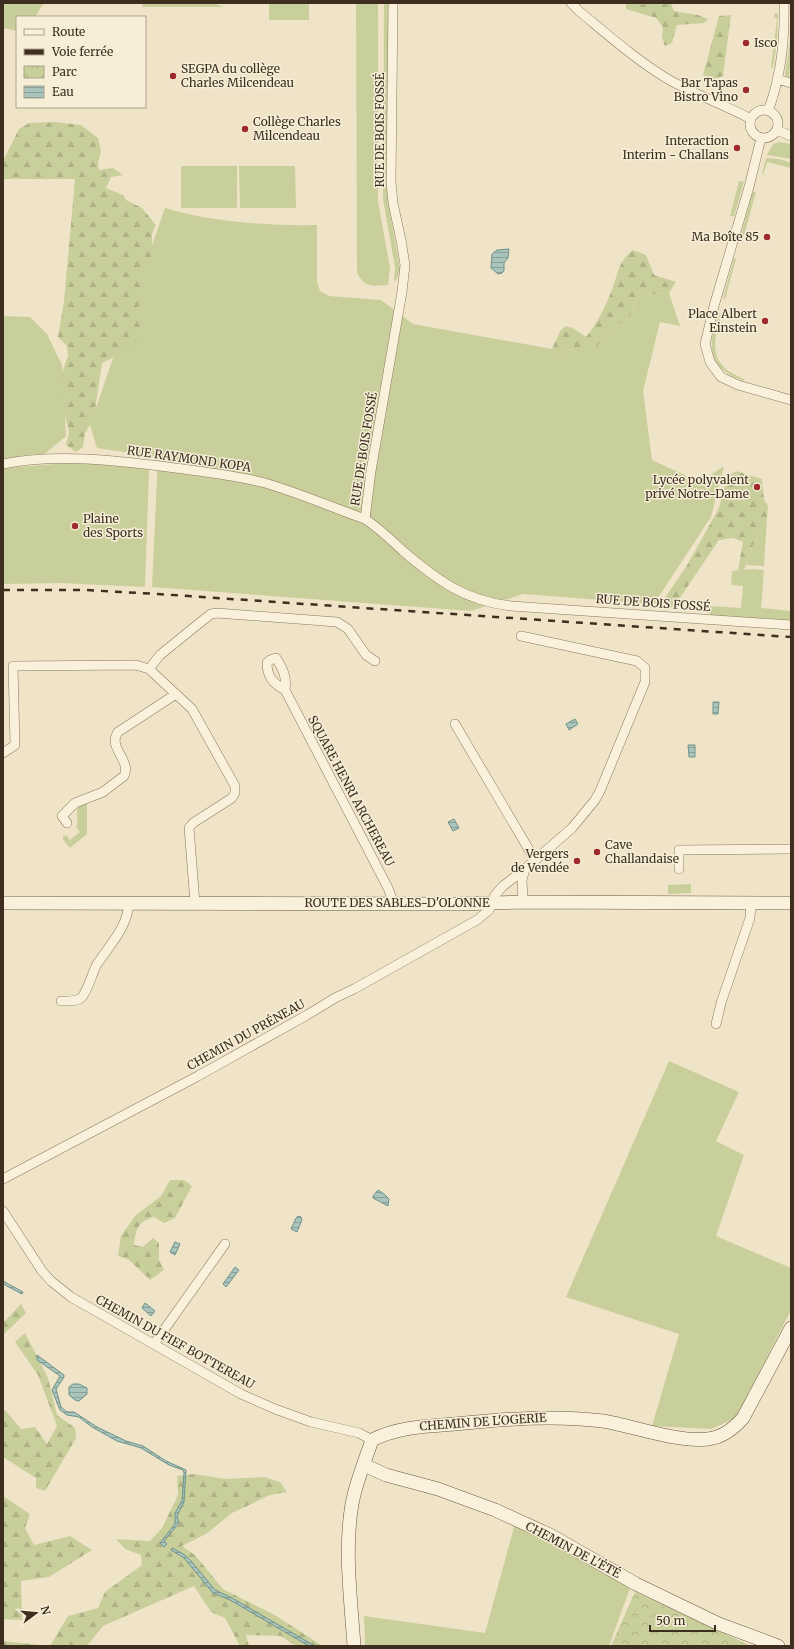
<svg xmlns="http://www.w3.org/2000/svg" width="794" height="1649" viewBox="0 0 794 1649" font-family="Merriweather,serif">
  <style>
    .green { fill: #c9cf9b }
    .forest { fill: url(#forest-firs) }
    .park { fill: url(#park-crowns) }
    .water { fill: url(#water-rules); stroke: #6f938a }
    .lines { fill: none; stroke-linecap: round; stroke-linejoin: round }
    .street-casing { stroke: #8d765c; stroke-width: 10 }
    .secondary-casing { stroke: #6f573f; stroke-width: 14 }
    .street { stroke: #faf1dc; stroke-width: 9 }
    .secondary { stroke: #faf1dc; stroke-width: 13 }
    .rail { stroke: #3d2e20; stroke-width: 2.5; stroke-dasharray: 7 7; stroke-linecap: butt }
    .poi-dot { fill: #9e2a2b; stroke: #f7eed8; stroke-width: 1.5 }
    .labels { text-anchor: middle; stroke-width: 3; stroke-linejoin: round; paint-order: stroke }
    .poi-label { font-size: 12px; fill: #3d2e20; stroke: #f7eed8; text-anchor: end }
    .street-label { font-size: 12px; fill: #3d2e20; stroke: #f7eed8 }
  </style>
  <defs>
    <pattern id="forest-firs" width="22" height="20" patternUnits="userSpaceOnUse"><rect width="22" height="20" fill="#c9cf9b"/><path d="M5 1l3.5 6h-7zM16 11l3.5 6h-7z" fill="#aeb285"/></pattern>
    <pattern id="park-crowns" width="20" height="18" patternUnits="userSpaceOnUse"><rect width="20" height="18" fill="#c9cf9b"/><path d="M2 6a3 3 0 1 1 6 0M12 15a3 3 0 1 1 6 0" fill="none" stroke="#aeb285"/></pattern>
    <pattern id="water-rules" width="6" height="5" patternUnits="userSpaceOnUse"><rect width="6" height="5" fill="#a9c4bc"/><path d="M0 2.5h6" fill="none" stroke="#8ba098"/></pattern>
  </defs>
  <rect width="100%" height="100%" fill="#f0e4c8"/>
  <path class="green" d="M3 3H44L35 17H17V31L3 28Z
    M143 3H214L224 7H142Z
    M269 3H309V20H269Z
    M356 3H378V201L390 268 388 285C373 286 365 288 357 273Z
    M384 3H389L387 195 400 269 397 278 394 282 395 267 383 199Z
    M791 3V56L789 78 785 75 790 40Z
    M775 13 778 14 777 42 773 68 771 67 777 19 774 17Z
    M780 142 791 144V159L767 155 773 144Z
    M766 158 779 159 791 163V168L767 162 763 175 762 174Z
    M181 166H237V208H181Z
    M239 166H295L296 208H240Z
    M739 181 744 182 734 216H730Z
    M754 192H756L743 239H740L752 194Z
    M165 208C211 222 269 226 317 225V282L320 291 329 296 381 300 413 324 552 349 560 354 573 349 597 347 605 334 630 317 640 289 652 294 669 293 680 326 660 322 643 391 652 460 700 482 724 466 711 517 654 604 523 594 471 611 152 587 158 457 97 448 90 425Z
    M734 258 736 259 725 299 723 298Z
    M719 314H721C713 345 708 365 744 379V381C708 369 706 346 719 314Z
    M3 316 30 317 47 334 62 365 66 436 41 457 3 459Z
    M81 462 149 469 145 587 60 583 3 584V468Z
    M761 531 766 533 764 566 746 565 752 547Z
    M753 569 764 570 761 608 791 611V621L710 616V606L741 608 743 586 731 585 732 571Z
    M87 803V834L70 848 63 840V837L66 835 70 840 80 832 76 827C80 820 74 813 79 805Z
    M691 884V893L668 894V885Z
    M669 1061 739 1092 716 1141 744 1155 716 1236 791 1268V1310L736 1418 711 1429 652 1426 679 1334 566 1297Z
    M516 1520 630 1588 609 1646H365L364 1616 485 1633Z"/>
  <path class="forest" d="M626 3H640L643 5 644 3H671L674 11 698 15 708 19 704 23 677 25 672 43 665 46 662 37 663 27 656 18 626 9Z
    M731 15 723 76 710 81 703 75 719 16Z
    M55 122 81 125 98 138 101 151 98 163 99 170 113 168 123 175 111 177 106 188 123 195 126 200 142 208 156 225 152 234V261L142 278 139 307 140 337 131 349 102 363 94 418 85 433 83 447 76 452 66 445 69 432 63 407 62 373 68 356 67 346 58 337 64 301 75 179H3V161L19 129 29 123Z
    M633 250 646 255 654 275 676 282 669 293 652 294 640 289 630 317 605 334 597 347 581 353 573 349 560 354 552 349 560 331 566 326 573 328 586 337C597 324 605 307 612 290 618 274 618 261 633 250Z
    M736 471 762 479 764 500 768 506 766 533 761 531 752 547 744 570H738L743 542 733 538 719 540 673 608 659 606 686 567 719 508 727 477Z
    M170 1180H184L192 1186 175 1218 164 1223 154 1217C138 1222 136 1228 134 1245L143 1247 153 1238 159 1243V1260L164 1270 150 1280 129 1260 118 1256 121 1236 135 1216 161 1196Z
    M21 1304 26 1313 3 1335V1323Z
    M25 1333 48 1378 57 1415 75 1428 76 1438 45 1491 36 1488V1478L3 1457V1410L6 1411 21 1429 35 1427 47 1444 57 1426 38 1375 15 1342Z
    M194 1474 226 1479 264 1477 280 1482 287 1492 270 1495 232 1513 206 1534 182 1546 195 1555 223 1589 273 1614 323 1646H296L281 1636 246 1635 249 1646H240L225 1618 211 1612 194 1586 103 1626 87 1646H3V1641L50 1646 68 1616 98 1608 105 1592 142 1565 141 1555 125 1549 116 1539 150 1541 162 1528 178 1495 177 1476Z
    M3 1496 30 1514 25 1528 34 1545 70 1536 92 1550 49 1577 21 1581 22 1620 3 1619Z"/>
  <path class="park" d="M635 1592 751 1646H611Z"/>
  <path class="water" d="M509 249 508 258 504 263V271L502 273 498 274 491 268 492 254 497 250Z
    M713 702H719L718 714H713Z
    M575 719 578 724 569 730 566 724Z
    M688 745H695V757H689Z
    M454 819 459 828 453 831 448 822Z
    M378 1190 384 1194 389 1199 388 1206 373 1198V1196Z
    M298 1216 301 1217 302 1220 297 1232 291 1229 296 1218Z
    M175 1242 180 1244 175 1255 170 1252Z
    M235 1267 239 1270 226 1287 223 1284Z
    M3 1281 23 1292 22 1294 3 1284Z
    M145 1303 155 1311 151 1316 142 1308Z
    M37 1355 64 1375V1377L56 1389 61 1407 67 1412H74L97 1427 126 1441 143 1446 166 1461 186 1470 184 1502 177 1516 179 1523 164 1541 167 1544 164 1547 160 1543 175 1524V1513L182 1501 184 1473 183 1470 169 1465 141 1448 117 1441 92 1427 79 1417 67 1415 60 1410 52 1390 60 1376 37 1360Z
    M73 1384H79L87 1388V1394L79 1401 75 1400 69 1395V1387Z
    M172 1548 185 1555 192 1562 215 1590 232 1598 315 1646H309L230 1600 213 1593 184 1558 171 1550Z"/>
  <g class="lines">
    <g class="street-casing">
      <path id="street" d="M393 3 391 182 393 203 401 240 405 265 402 292 371 471 365 519C379 528 390 539 403 551 437 580 465 601 511 606L791 625
        M571 3 579 11C607 34 635 59 666 78 693 94 723 104 751 119
        M777 79 791 83
        M750 124a14 14 0 1 1 28 0a14 14 0 1 1-28 0Z
        M768 111C781 77 785 40 784 3
        M777 130 791 136
        M761 138 749 187 714 306 705 344 710 362 721 377 738 385 791 400
        M3 464C60 453 119 461 175 468 205 472 235 475 265 483 299 493 331 507 365 519
        M149 669 160 655 197 625 211 614 217 613 337 622 348 629 366 655 375 661
        M285 690C287 677 283 669 276 658L270 660 267 663C267 677 274 684 285 690L388 888 391 896V903
        M455 724 535 860
        M3 753 15 745 13 666 136 665 149 669 192 709 235 786V793L232 798 193 823 189 828 195 903
        M67 823 62 816 75 803 103 792 124 776C132 760 107 748 118 732L176 694
        M679 869V850L791 849
        M523 902 522 880 525 869
        M61 1001C68 1001 77 1002 82 997 88 990 92 974 96 966 109 945 127 929 129 903
        M716 1024 721 1003 750 918 751 903
        M3 1179 198 1076 307 1015 335 998 354 989 477 920 489 910 495 895 503 886 525 869 572 828 595 800 600 791 645 682V668L637 661 521 636
        M3 1211 42 1271 51 1281 71 1297 241 1394 275 1409 311 1422 359 1433 372 1440
        M154 1344 225 1244"/>
    </g>
    <g class="secondary-casing">
      <path id="secondary" d="M3 903 458 904 523 902 791 903
        M364 1465 386 1475 438 1489 495 1510 550 1535 636 1584 719 1624 778 1646
        M354 1646C351 1600 344 1551 352 1504 356 1482 365 1461 372 1440 398 1427 427 1426 455 1424 505 1419 553 1415 603 1421 634 1426 678 1443 708 1439 723 1437 733 1429 743 1418L791 1328"/>
    </g>
    <use href="#street" class="street"/>
    <use href="#secondary" class="secondary"/>
    <path class="rail" d="M3 590H85L158 594 791 637"/>
  </g>
  <g class="poi-dot">
    <circle cx="746" cy="43" r="4"/>
    <circle cx="173" cy="76" r="4"/>
    <circle cx="746" cy="90" r="4"/>
    <circle cx="245" cy="129" r="4"/>
    <circle cx="737" cy="148" r="4"/>
    <circle cx="767" cy="237" r="4"/>
    <circle cx="765" cy="321" r="4"/>
    <circle cx="757" cy="487" r="4"/>
    <circle cx="75" cy="526" r="4"/>
    <circle cx="597" cy="852" r="4"/>
    <circle cx="577" cy="861" r="4"/>
  </g>
  <g class="labels">
    <g class="poi-label">
      <text x="754" y="47" text-anchor="start">Isco</text>
      <text x="181" y="73" text-anchor="start">SEGPA du collège<tspan x="181" dy="14">Charles Milcendeau</tspan></text>
      <text x="738" y="87">Bar Tapas<tspan x="738" dy="14">Bistro Vino</tspan></text>
      <text x="253" y="126" text-anchor="start">Collège Charles<tspan x="253" dy="14">Milcendeau</tspan></text>
      <text x="729" y="145">Interaction<tspan x="729" dy="14">Interim - Challans</tspan></text>
      <text x="759" y="241">Ma Boîte 85</text>
      <text x="757" y="318">Place Albert<tspan x="757" dy="14">Einstein</tspan></text>
      <text x="749" y="484">Lycée polyvalent<tspan x="749" dy="14">privé Notre-Dame</tspan></text>
      <text x="83" y="523" text-anchor="start">Plaine<tspan x="83" dy="14">des Sports</tspan></text>
      <text x="605" y="849" text-anchor="start">Cave<tspan x="605" dy="14">Challandaise</tspan></text>
      <text x="569" y="858">Vergers<tspan x="569" dy="14">de Vendée</tspan></text>
    </g>
    <g class="street-label">
      <text transform="translate(380 130) rotate(-90)" y="4">RUE DE BOIS FOSSÉ</text>
      <text transform="translate(364 449) rotate(-81)" y="4">RUE DE BOIS FOSSÉ</text>
      <text transform="translate(189 459) rotate(8)" y="4">RUE RAYMOND KOPA</text>
      <text transform="translate(653 603) rotate(4)" y="4">RUE DE BOIS FOSSÉ</text>
      <text transform="translate(351 791) rotate(62)" y="4">SQUARE HENRI ARCHEREAU</text>
      <text x="397" y="907">ROUTE DES SABLES-D'OLONNE</text>
      <text transform="translate(246 1035) rotate(-29)" y="4">CHEMIN DU PRÉNEAU</text>
      <text transform="translate(175 1342) rotate(29)" y="4">CHEMIN DU FIEF BOTTEREAU</text>
      <text transform="translate(483 1422) rotate(-4)" y="4">CHEMIN DE L'OGERIE</text>
      <text transform="translate(573 1550) rotate(28)" y="4">CHEMIN DE L'ÉTÉ</text>
    </g>
  </g>
  <rect width="794" height="1649" fill="none" stroke="#3d2e20" stroke-width="8"/>
  <rect x="16" y="16" width="130" height="92" fill="#f7eed8" stroke="#ada18e"/>
  <rect x="24" y="29" width="20" height="6" fill="#faf1dc" stroke="#ada18e"/>
  <text x="52" y="36" font-size="12" fill="#3d2e20">Route</text>
  <rect x="24" y="49" width="20" height="6" fill="#3d2e20" stroke="#ada18e"/>
  <text x="52" y="56" font-size="12" fill="#3d2e20">Voie ferrée</text>
  <rect x="24" y="66" width="20" height="12" fill="url(#park-crowns)" stroke="#ada18e"/>
  <text x="52" y="76" font-size="12" fill="#3d2e20">Parc</text>
  <rect x="24" y="86" width="20" height="12" fill="url(#water-rules)" stroke="#ada18e"/>
  <text x="52" y="96" font-size="12" fill="#3d2e20">Eau</text>
  <g transform="translate(36 1613) rotate(74)" stroke="#f7eed8" stroke-width="3" paint-order="stroke">
  <path d="M0-3L7 15L0 10L-7 15Z" fill="#3d2e20"/>
  <text y="-6" font-size="11" font-weight="bold" text-anchor="middle" fill="#3d2e20">N</text>
  </g>
  <path d="M650 1625v6h65v-6" fill="none" stroke="#3d2e20" stroke-width="2"/>
  <text x="656" y="1625" font-size="12" fill="#3d2e20" stroke="#f7eed8" stroke-width="3" paint-order="stroke">50 m</text>
</svg>
